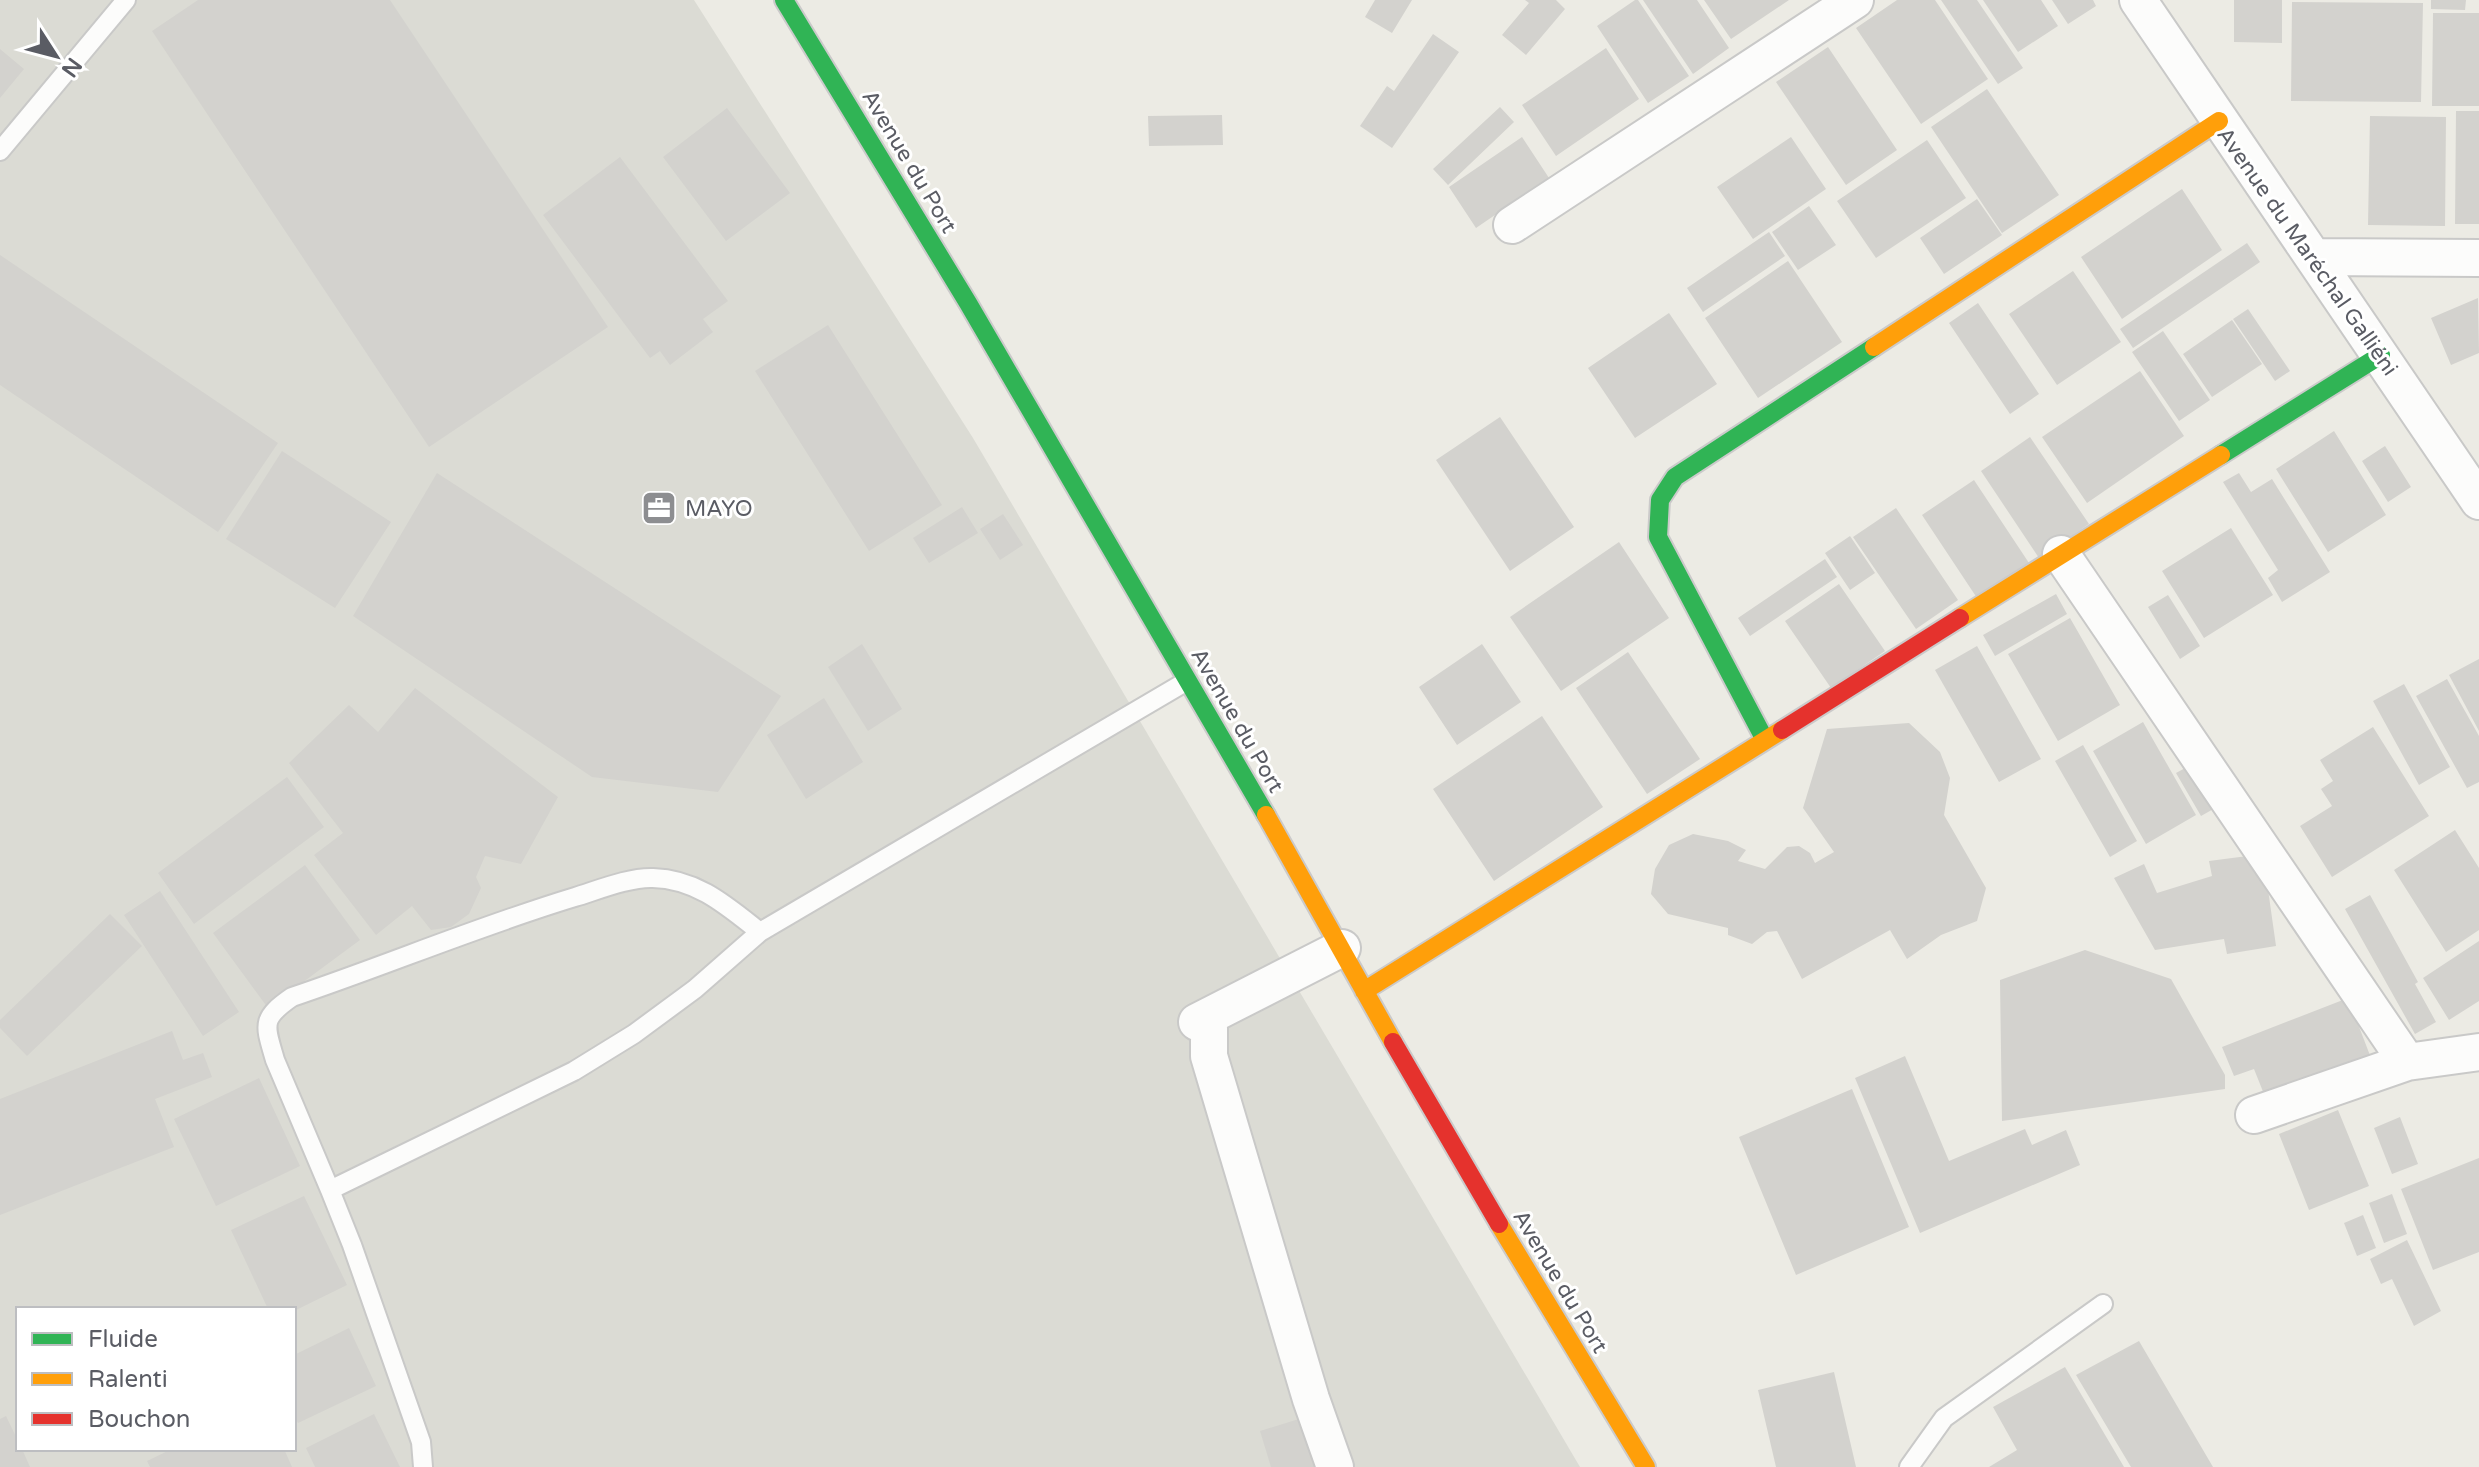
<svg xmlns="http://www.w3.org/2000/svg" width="2479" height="1467" viewBox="0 0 2479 1467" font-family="'Varela Round',sans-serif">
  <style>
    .industrial { fill: #dbdbd4; fill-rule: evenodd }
    .building { fill: #d3d2ce }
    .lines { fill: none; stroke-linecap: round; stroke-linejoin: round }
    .lane-casing { stroke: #c9c9c8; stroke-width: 22 }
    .street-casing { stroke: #c9c9c8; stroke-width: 40 }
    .fast-casing { stroke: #cbcaca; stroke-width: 22 }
    .slow-casing { stroke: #cbcaca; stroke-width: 22 }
    .jam-casing { stroke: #cbcaca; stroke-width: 22 }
    .lane { stroke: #fcfcfb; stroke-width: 18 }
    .street { stroke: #fcfcfb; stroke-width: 36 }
    .fast { stroke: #30b455; stroke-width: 18 }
    .slow { stroke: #ff9f0a; stroke-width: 18 }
    .jam { stroke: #e5322d; stroke-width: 18 }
    .labels { text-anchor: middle; stroke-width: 6; stroke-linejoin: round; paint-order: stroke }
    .street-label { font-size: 22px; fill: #5a5c64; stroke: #fff }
    .poi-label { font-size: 22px; fill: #5a5c64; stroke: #fff; text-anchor: start }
  </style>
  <rect width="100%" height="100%" fill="#ecebe4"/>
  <path class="industrial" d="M0 0H694L973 438 1580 1467H0ZM18 1309H294V1449H18Z"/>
  <path class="building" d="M198 0H390L608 327 429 447 152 31Z
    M1375 0H1412L1392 33 1365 17Z
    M1525 0H1556L1565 9 1526 55 1502 35 1529 3Z
    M1635 0H1638L1689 76 1648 103 1597 26Z
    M1643 0H1697L1729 48 1693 74Z
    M1704 0H1789L1731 39Z
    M1897 0H1935L1988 79 1921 124 1856 28Z
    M1941 0H1977L2023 68 1998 84Z
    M1983 0H2041L2058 26 2018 52Z
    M2052 0H2093L2096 6 2068 24Z
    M2234 0H2282V43L2234 42Z
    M2431 0H2466L2465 10 2431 9Z
    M2292 2 2423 3 2421 102 2291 101Z
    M2433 13H2479V106H2432Z
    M1433 34 1459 52 1392 148 1360 126 1387 86 1394 91Z
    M1828 47 1897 150 1846 185 1776 82Z
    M1606 48 1639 99 1556 156 1522 105Z
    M0 49 24 69 0 98Z
    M1987 89 2059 195 2002 233 1931 127Z
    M1500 107 1514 122 1448 185 1433 169Z
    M727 108 790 193 726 241 663 157Z
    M2456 111H2479V224H2455Z
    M1222 115 1223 145 1149 146 1148 116Z
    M2370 116 2446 117 2445 226 2368 225Z
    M1522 137 1549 178 1476 228 1449 187Z
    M1791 137 1826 189 1753 239 1717 187Z
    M1927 140 1966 198 1876 258 1837 201Z
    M620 157 728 301 703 319 713 332 670 365 660 351 650 358 543 215Z
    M2182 189 2222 250 2122 319 2081 257Z
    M1977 199 2002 235 1944 274 1920 238Z
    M1809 206 1836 245 1798 270 1772 232Z
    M1769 232 1785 256 1703 312 1687 288Z
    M2247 243 2260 262 2133 348 2120 329Z
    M0 255 278 443 218 532 0 385Z
    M1788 261 1842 342 1758 398 1705 318Z
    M2073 271 2121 342 2057 385 2009 314Z
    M2478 298 2479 353 2451 365 2431 318Z
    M1978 303 2039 394 2010 414 1949 323Z
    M2248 309 2290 371 2275 381 2233 319Z
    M1669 313 1717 384 1635 438 1588 368Z
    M2232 320 2262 364 2212 397 2183 354Z
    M828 325 942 505 869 551 755 371Z
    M2163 331 2210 400 2179 421 2132 352Z
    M2140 371 2184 436 2087 503 2042 437Z
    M1500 417 1574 527 1510 571 1436 460Z
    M2334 431 2386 515 2328 552 2276 469Z
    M2030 437 2089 524 2039 558 1981 471Z
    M2385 446 2411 487 2388 502 2362 461Z
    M282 451 391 522 335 608 226 539Z
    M437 473 781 696 718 792 592 777 353 616Z
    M2239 473 2251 492 2272 479 2330 572 2282 602 2268 578 2278 570 2223 482Z
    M1974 480 2029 563 1977 598 1922 515Z
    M962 507 978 533 929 563 913 538Z
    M1896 508 1958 600 1916 629 1853 537Z
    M1003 514 1023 545 1000 560 980 529Z
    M2231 528 2273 595 2204 638 2162 571Z
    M1850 536 1875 573 1850 590 1825 553Z
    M1619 542 1669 618 1561 691 1510 617Z
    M1825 559 1837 577 1750 636 1738 618Z
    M1839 584 1885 651 1831 688 1785 621Z
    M2056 594 2067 614 1995 656 1983 635Z
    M2168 595 2200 646 2180 659 2148 607Z
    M2070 618 2120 705 2058 741 2008 654Z
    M862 644 902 709 868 731 828 667Z
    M1482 644 1521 702 1457 745 1419 687Z
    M1977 646 2041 759 1999 782 1935 670Z
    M1628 652 1700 759 1647 794 1576 688Z
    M2479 659V731L2449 675Z
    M2447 679 2479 736V782L2467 788 2416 696Z
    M2404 684 2450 767 2419 785 2373 701Z
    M415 688 558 797 521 864 485 856 476 877 481 888 469 914 451 927 431 930 412 906 376 935 314 855 343 833 289 763 349 705 378 732Z
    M824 698 863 762 806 799 767 735Z
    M1542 716 1603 807 1494 881 1433 789Z
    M2143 722 2196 815 2146 844 2093 751Z
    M1909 723 1940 752 1950 778 1944 815 1986 888 1977 921 1941 935 1907 959 1890 930 1802 979 1777 931 1767 932 1752 944 1728 935V928L1668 914 1651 894 1655 869 1669 845 1693 834 1728 841 1746 850 1738 861 1765 869 1787 847 1799 846 1810 853 1815 863 1834 852 1803 808 1827 729Z
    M2373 727 2429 816 2332 877 2300 826 2332 806 2321 789 2333 781 2320 760Z
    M2083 745 2137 841 2110 857 2055 761Z
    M2200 760 2224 803 2201 816 2176 773Z
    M287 777 324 827 194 924 158 873Z
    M2455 830 2479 868V930L2446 952 2394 870Z
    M2263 854 2276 946 2227 954 2224 939 2155 950 2114 878 2144 864 2157 893 2212 876 2209 861Z
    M305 865 360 940 268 1008 213 933Z
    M160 891 239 1012 203 1036 124 915Z
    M2370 895 2418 982 2415 984 2436 1022 2415 1034 2345 909Z
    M110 914 142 946 27 1056 0 1028V1020Z
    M2479 941V1001L2449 1020 2423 978Z
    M2085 950 2171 979 2225 1075V1089L2002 1121 2000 980Z
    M2348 998 2371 1058 2266 1099 2254 1069 2234 1076 2222 1047Z
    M172 1031 183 1060 203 1053 212 1077 155 1099 174 1147 0 1215V1099Z
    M1905 1056 1949 1161 2025 1129 2032 1145 2066 1130 2080 1165 1920 1233 1855 1078Z
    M259 1078 300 1166 216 1206 174 1119Z
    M1852 1089 1909 1227 1796 1275 1739 1137Z
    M2338 1110 2369 1186 2309 1210 2279 1134Z
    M2400 1117 2418 1164 2392 1174 2374 1128Z
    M2479 1158V1252L2433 1270 2401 1189Z
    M2392 1194 2407 1234 2384 1243 2369 1203Z
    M304 1196 347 1285 294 1311V1309H268L231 1230Z
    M2363 1215 2376 1248 2357 1256 2344 1223Z
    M2407 1240 2441 1311 2414 1326 2392 1279 2381 1284 2370 1259Z
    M349 1328 376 1386 298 1423 294 1416V1355Z
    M2139 1341 2213 1467H2131L2076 1375Z
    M2065 1367 2124 1467H1989L2017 1450 1993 1407Z
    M1834 1372 1856 1467H1776L1758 1390Z
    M374 1414 400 1467H315L306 1448Z
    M6 1416 18 1441V1449H22L30 1467H0V1419Z
    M1302 1418 1317 1467H1271L1260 1431Z
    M172 1449H284L292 1467H150L147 1461Z"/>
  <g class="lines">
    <g class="lane-casing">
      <path id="lane" d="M0 151 126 0
        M330 1190 275 1060C265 1025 260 1019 292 997 387 965 479 926 575 897 598 890 630 877 653 878 697 879 727 906 760 932
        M423 1467 421 1442 352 1245 330 1190 574 1071 634 1034 695 989 760 932 1187 681
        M1909 1467 1944 1418 2103 1304"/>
    </g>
    <g class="street-casing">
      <path id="street" d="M2138 0 2479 501
        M1512 225 1855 0
        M2314 257 2479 258
        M2061 554 2407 1062
        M2254 1115 2407 1062 2479 1052
        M1335 1467 1311 1399 1209 1056V1028L1197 1022 1342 948"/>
    </g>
    <g class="fast-casing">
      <path id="fast" d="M784 0 968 303 1266 815
        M2221 455 2381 355
        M1765 740 1658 537 1660 500 1675 477 1874 347"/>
    </g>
    <g class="slow-casing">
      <path id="slow" d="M1874 347 2219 121
        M1960 618 2221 455
        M1266 815 1393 1042
        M1364 991 1782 730
        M1499 1224 1646 1467"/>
    </g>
    <g class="jam-casing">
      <path id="jam" d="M1782 730 1960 618
        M1393 1042 1499 1224"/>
    </g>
    <use href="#lane" class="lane"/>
    <use href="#street" class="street"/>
    <use href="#fast" class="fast"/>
    <use href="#slow" class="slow"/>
    <use href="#jam" class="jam"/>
  </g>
  <defs>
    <g id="office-square" transform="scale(1.8)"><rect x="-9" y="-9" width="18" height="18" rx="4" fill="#8d8e91" stroke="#fff"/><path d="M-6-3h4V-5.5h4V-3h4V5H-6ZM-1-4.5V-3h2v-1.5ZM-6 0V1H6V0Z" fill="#fff"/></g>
  </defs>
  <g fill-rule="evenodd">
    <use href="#office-square" x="659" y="508"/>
  </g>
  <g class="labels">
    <g class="street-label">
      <text transform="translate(910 161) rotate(59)" y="8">Avenue du Port</text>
      <text transform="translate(2308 251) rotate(55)" y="8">Avenue du Maréchal Galliéni</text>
      <text transform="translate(1238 720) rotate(60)" y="8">Avenue du Port</text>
      <text transform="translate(1561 1281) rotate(59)" y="8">Avenue du Port</text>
    </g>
    <g class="poi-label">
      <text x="685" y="516">MAYO</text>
    </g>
  </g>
  <rect x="16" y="1307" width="280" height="144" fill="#ffffff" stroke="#bdbec1" stroke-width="2"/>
  <rect x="32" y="1333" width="40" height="12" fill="#30b455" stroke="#bdbec1" stroke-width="2"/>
  <text x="88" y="1347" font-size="24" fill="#5a5c64">Fluide</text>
  <rect x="32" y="1373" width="40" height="12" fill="#ff9f0a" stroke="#bdbec1" stroke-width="2"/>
  <text x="88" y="1387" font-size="24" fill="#5a5c64">Ralenti</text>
  <rect x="32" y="1413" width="40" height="12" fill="#e5322d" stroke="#bdbec1" stroke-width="2"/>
  <text x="88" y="1427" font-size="24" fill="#5a5c64">Bouchon</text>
  <g transform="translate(56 56) rotate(126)" stroke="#ffffff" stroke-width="6" paint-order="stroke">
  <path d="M0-6L14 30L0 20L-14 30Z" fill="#5a5c64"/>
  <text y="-12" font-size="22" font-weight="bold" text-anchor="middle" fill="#5a5c64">N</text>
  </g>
</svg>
